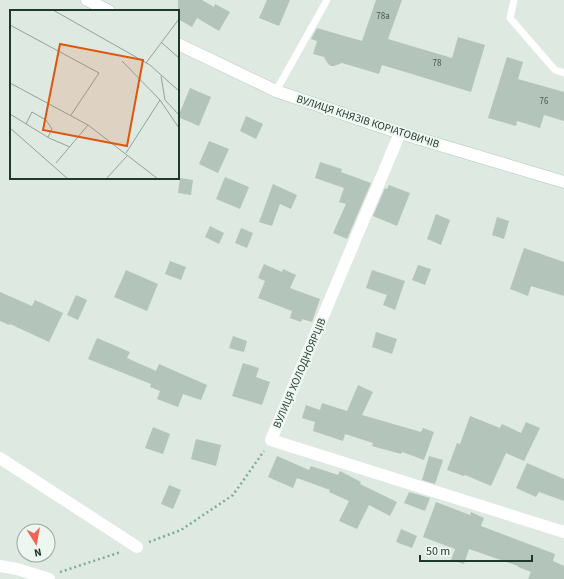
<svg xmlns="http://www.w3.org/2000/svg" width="564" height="579" viewBox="0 0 564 579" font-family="'Source Sans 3',sans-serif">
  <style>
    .building { fill: #b3c4bb }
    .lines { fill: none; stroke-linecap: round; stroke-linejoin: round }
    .secondary-casing { stroke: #b1c9bd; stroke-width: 13 }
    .path { stroke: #7ead97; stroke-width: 2.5; stroke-dasharray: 2 3; stroke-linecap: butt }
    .service { stroke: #fff; stroke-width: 7 }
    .minor { stroke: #fff; stroke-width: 12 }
    .secondary { stroke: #fff; stroke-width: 12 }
    .labels { text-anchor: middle; stroke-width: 4; stroke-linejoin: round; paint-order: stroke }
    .number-label { font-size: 9px; fill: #445b51 }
    .street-label { font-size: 11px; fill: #1f382e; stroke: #eef6f1 }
    .inset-road { fill: none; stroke: #92a29a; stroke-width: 1 }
    .view { fill: #de570e; fill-opacity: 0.15; stroke: #de570e; stroke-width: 2 }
    .inset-edge { fill: none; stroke: #1f382e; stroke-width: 2 }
  </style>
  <rect width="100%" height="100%" fill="#dee9e2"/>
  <path class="building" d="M178 0H202L214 7 215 4 230 12 219 31 197 18 192 27 178 19Z
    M267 0H290L279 26 259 18Z
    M376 0H402L388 39 452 58 458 37 485 45 471 92 382 65 379 74 342 63 334 66H331L328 64 324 57 313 54 317 41 311 39 317 28 362 41Z
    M507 57 523 62 518 79 564 92V121L544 115 540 128 517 121 516 126 488 118Z
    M190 88 211 97 199 126 178 117Z
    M246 116 263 124 256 139 240 131Z
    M209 141 229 149 218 173 199 164Z
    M320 162 342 169 341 172 371 183 347 239 333 233 346 204 339 202 344 188 315 178Z
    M225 177 249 187 240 209 216 199Z
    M180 178 193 180 191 195 178 193Z
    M273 184 297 195 291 209 280 204 272 226 259 222Z
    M389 185 410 193 397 226 373 216 385 188 387 189Z
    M436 214 450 220 441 245 427 239Z
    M497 217 509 221 504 239 492 235Z
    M210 226 224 233 219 244 205 237Z
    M241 228 253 233 247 248 235 243Z
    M524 248 564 262V296L531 286 528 296 510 289Z
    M170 261 186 267 181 280 165 274Z
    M264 264 282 272 283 269 296 275 290 288 320 299 312 322 302 319 301 322 290 318 292 311 258 298 265 281 258 278Z
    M418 265 431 269 425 285 412 280Z
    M126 270 158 284 147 311 114 297Z
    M372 270 405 281 395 310 383 305 387 295 366 288Z
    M0 292 32 306 35 300 63 313 49 342 10 324 9 325 0 321Z
    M76 295 87 300 78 320 67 315Z
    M376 332 397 339 392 354 372 347Z
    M233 336 247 341 244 352 229 348Z
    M97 338 130 352 127 358 156 371 159 364 207 385 201 400 183 394 178 407 157 399 160 391 150 387 151 384 88 359Z
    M243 363 259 368 256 377 270 382 262 405 232 396Z
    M358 385 373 392 362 415 421 432 423 428 434 432 424 460 402 452 401 454 372 446 373 443 345 434 343 441 313 431 315 422 302 418 306 405 320 410 322 403 347 411Z
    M470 416 500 428 502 424 521 433 526 422 540 428 524 461 506 453 491 486 465 475 464 476 447 470 457 443 460 444Z
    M153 427 170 434 163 454 145 448Z
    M196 439 221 445 216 466 191 459Z
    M277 456 309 470 311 466 338 475 340 471 361 482 360 484 397 502 390 516 369 505 357 529 339 521 349 501 329 492 330 490 297 478 293 488 268 477Z
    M429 456 443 460 435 484 422 480Z
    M527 463 564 479V501L539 492 536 497 516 488Z
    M169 485 181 490 173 509 161 504Z
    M409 492 430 498 425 511 404 503Z
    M436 502 470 515 471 512 484 518 481 526 555 554 553 561 564 566V579H528L531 572 518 567V566L469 549 464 564 451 560 455 549 423 537Z
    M401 529 417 536 412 548 396 542Z"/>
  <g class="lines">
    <g class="secondary-casing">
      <path id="secondary" d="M87 0 109 11
        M178 44 276 91 400 133 564 182"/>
    </g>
    <path class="path" d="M149 542 181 530 233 495 264 451
      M60 572 121 552"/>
    <path class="service" d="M514 0 510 18 555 70 564 73
      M276 91 327 0"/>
    <path class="minor" d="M400 133 271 440 564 532
      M0 458 137 547
      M0 566 17 569 49 579"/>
    <use href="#secondary" class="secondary"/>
  </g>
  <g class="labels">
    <g class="number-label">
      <text x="383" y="19">78а</text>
      <text x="437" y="66">78</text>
      <text x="544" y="104">76</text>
    </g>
    <g class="street-label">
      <text transform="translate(368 121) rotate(18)" y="4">ВУЛИЦЯ КНЯЗІВ КОРІАТОВИЧІВ</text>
      <text transform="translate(299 373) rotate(-67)" y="4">ВУЛИЦЯ ХОЛОДНОЯРЦІВ</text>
    </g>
  </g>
  <g transform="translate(10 10)">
    <rect width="169" height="169" fill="#dee9e2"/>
    <path class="inset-road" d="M43 0 140 55 169 81M0 15 89 63 61 105M151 32 169 48M112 51 150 90 116 143M136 53 169 9M151 66 155 90 169 105M0 73 78 115 148 169M150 90 169 118M0 104 39 128 60 137M16 114 22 102 36 110 42 119 38 127M0 118 58 169M46 153 78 115M96 169 117 146"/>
    <path class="view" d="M50 34 133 50 117 136 33 120Z"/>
    <rect width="169" height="169" class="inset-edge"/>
  </g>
  <g transform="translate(36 543) rotate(169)"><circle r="19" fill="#eef6f1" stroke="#9baaa3"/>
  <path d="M0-3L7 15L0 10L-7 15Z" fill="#f16354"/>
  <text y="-6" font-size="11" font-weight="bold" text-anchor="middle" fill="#1f382e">N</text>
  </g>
  <path d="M420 555v6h112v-6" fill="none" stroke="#1f382e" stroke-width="2"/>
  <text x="426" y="555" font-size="12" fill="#1f382e" stroke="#eef6f1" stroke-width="3" paint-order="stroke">50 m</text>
</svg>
